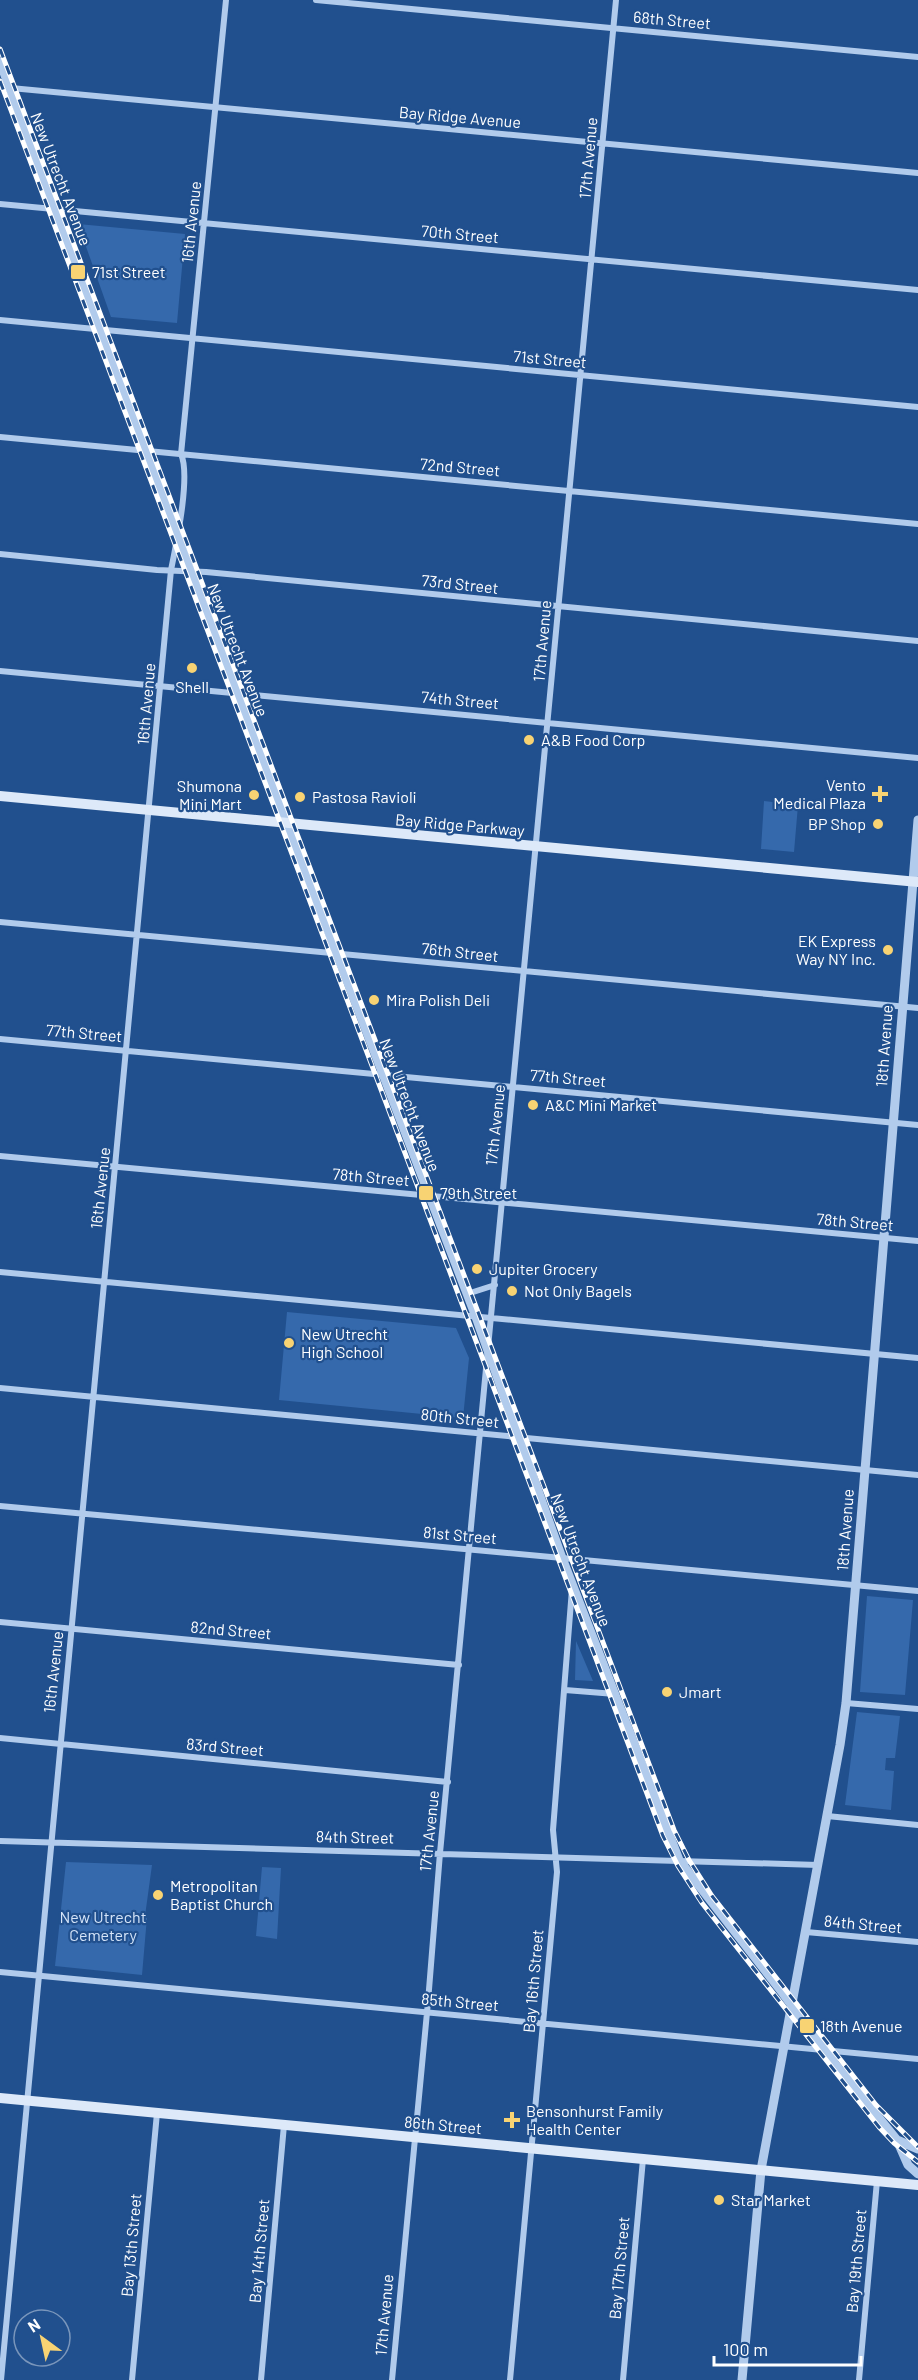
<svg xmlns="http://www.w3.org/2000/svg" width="918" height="2380" viewBox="0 0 918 2380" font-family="Barlow,sans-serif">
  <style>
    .green { fill: #3569ac }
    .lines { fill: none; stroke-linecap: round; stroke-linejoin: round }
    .minor { stroke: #b1cbec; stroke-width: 6 }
    .tertiary { stroke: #b1cbec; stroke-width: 9 }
    .secondary { stroke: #dde9f9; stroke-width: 10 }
    .rail-casing { stroke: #fff; stroke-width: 5 }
    .rail { stroke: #21508e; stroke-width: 3; stroke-dasharray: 9; stroke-linecap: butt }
    .poi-dot { fill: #f8d373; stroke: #21508e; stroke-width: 2 }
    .labels { text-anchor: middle; stroke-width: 4.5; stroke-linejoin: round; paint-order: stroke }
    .street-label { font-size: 16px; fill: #fff; stroke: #21508e }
    .poi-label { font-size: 16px; fill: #fff; stroke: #21508e; text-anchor: start }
    .park-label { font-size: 16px; fill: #d6e5f9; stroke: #21508e }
  </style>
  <rect width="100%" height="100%" fill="#21508e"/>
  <path class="green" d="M78 224 185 234 177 323 111 317Z
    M764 801 798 805 794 852 761 849Z
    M287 1312 456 1328 469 1358 463 1418 279 1400Z
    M867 1596 913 1600 905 1695 860 1692Z
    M576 1641 593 1681 575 1680Z
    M857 1712 900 1716 895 1758H886L885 1770 894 1771 891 1810 845 1805Z
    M66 1862 152 1865 145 1916 147 1917 142 1975 55 1966Z
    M262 1867 281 1868 277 1939 256 1936Z"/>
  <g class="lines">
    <path class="minor" d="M316 0 918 57
      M0 87 918 173
      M0 204 918 290
      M0 320 918 407
      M0 437 918 524
      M0 554 157 570 206 572 918 641
      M0 671 918 758
      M0 922 918 1008
      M0 1039 918 1125
      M0 1156 918 1241
      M0 1272 918 1358
      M467 1294 495 1285
      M0 1388 918 1475
      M0 1506 918 1591
      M0 1622 459 1665
      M565 1690 615 1694
      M846 1703 918 1709
      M0 1738 448 1782
      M827 1816 918 1825
      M0 1841 818 1865
      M806 1932 918 1942
      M0 1972 918 2059
      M1 2380 171 570C176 545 191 476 181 454L226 0
      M132 2380 157 2113
      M261 2380 284 2125
      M392 2380 428 2002 440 1853 616 0
      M510 2380 557 1872 553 1830 572 1589
      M623 2380 643 2159
      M859 2380 877 2181"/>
    <path class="tertiary" d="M0 62 195 583 476 1317 562 1558 679 1860 782 1992 835 2064 897 2140 908 2165 918 2174
      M897 2140 918 2149
      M742 2380 761 2170 840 1745 846 1703 918 820"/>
    <path class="secondary" d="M0 796 918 882
      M0 2098 918 2185"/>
    <g class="rail-casing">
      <path id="rail" d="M0 49 674 1830 689 1860 712 1896 876 2105 918 2147
        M0 81 663 1836 678 1866 702 1903 879 2127 894 2143 918 2162"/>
    </g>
    <use href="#rail" class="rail"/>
  </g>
  <g class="poi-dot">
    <rect x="70" y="264" width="16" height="16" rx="3"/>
    <circle cx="192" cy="668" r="6"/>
    <circle cx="529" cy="740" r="6"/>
    <path d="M877 785h6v6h6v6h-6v6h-6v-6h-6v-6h6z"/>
    <circle cx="254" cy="795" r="6"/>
    <circle cx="300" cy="797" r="6"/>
    <circle cx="878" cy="824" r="6"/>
    <circle cx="888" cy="950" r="6"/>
    <circle cx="374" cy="1000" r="6"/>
    <circle cx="533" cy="1105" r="6"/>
    <rect x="418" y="1185" width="16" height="16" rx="3"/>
    <circle cx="477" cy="1269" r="6"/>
    <circle cx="512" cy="1291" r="6"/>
    <circle cx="289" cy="1343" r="6"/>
    <circle cx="667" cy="1692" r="6"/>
    <circle cx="158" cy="1895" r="6"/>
    <rect x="799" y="2018" width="16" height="16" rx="3"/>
    <path d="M509 2111h6v6h6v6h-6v6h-6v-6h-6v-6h6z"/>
    <circle cx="719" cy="2200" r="6"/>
  </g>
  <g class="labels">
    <g class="street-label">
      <text transform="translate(672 20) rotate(5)" y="6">68th Street</text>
      <text transform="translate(460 117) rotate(5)" y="6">Bay Ridge Avenue</text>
      <text transform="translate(588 158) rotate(-85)" y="6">17th Avenue</text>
      <text transform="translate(61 179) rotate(69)" y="6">New Utrecht Avenue</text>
      <text transform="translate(191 222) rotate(-84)" y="6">16th Avenue</text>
      <text transform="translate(460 234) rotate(5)" y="6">70th Street</text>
      <text transform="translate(550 359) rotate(5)" y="6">71st Street</text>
      <text transform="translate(460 467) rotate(5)" y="6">72nd Street</text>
      <text transform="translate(460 584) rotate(6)" y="6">73rd Street</text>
      <text transform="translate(542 641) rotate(-85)" y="6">17th Avenue</text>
      <text transform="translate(238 650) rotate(69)" y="6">New Utrecht Avenue</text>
      <text transform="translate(460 700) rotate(5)" y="6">74th Street</text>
      <text transform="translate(146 704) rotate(-85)" y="6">16th Avenue</text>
      <text transform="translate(460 825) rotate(5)" y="6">Bay Ridge Parkway</text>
      <text transform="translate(460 952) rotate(6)" y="6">76th Street</text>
      <text transform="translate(84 1033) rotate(5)" y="6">77th Street</text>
      <text transform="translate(884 1046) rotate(-86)" y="6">18th Avenue</text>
      <text transform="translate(568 1078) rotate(5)" y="6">77th Street</text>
      <text transform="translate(410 1105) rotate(69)" y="6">New Utrecht Avenue</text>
      <text transform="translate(495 1125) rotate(-84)" y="6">17th Avenue</text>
      <text transform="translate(371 1177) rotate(5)" y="6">78th Street</text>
      <text transform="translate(100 1188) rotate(-84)" y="6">16th Avenue</text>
      <text transform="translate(855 1222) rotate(5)" y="6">78th Street</text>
      <text transform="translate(460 1418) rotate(6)" y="6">80th Street</text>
      <text transform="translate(845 1530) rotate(-86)" y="6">18th Avenue</text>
      <text transform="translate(460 1535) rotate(5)" y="6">81st Street</text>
      <text transform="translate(581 1560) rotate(69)" y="6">New Utrecht Avenue</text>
      <text transform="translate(231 1630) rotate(5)" y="6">82nd Street</text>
      <text transform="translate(53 1672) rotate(-84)" y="6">16th Avenue</text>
      <text transform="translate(225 1747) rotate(5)" y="6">83rd Street</text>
      <text transform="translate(429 1831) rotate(-84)" y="6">17th Avenue</text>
      <text transform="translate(355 1837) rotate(1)" y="6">84th Street</text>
      <text transform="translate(863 1924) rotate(5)" y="6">84th Street</text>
      <text transform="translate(533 1981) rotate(-85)" y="6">Bay 16th Street</text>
      <text transform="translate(460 2002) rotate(5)" y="6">85th Street</text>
      <text transform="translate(443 2125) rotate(5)" y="6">86th Street</text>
      <text transform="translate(131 2245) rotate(-85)" y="6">Bay 13th Street</text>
      <text transform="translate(259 2251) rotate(-85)" y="6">Bay 14th Street</text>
      <text transform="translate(856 2261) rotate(-85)" y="6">Bay 19th Street</text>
      <text transform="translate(619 2268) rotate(-85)" y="6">Bay 17th Street</text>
      <text transform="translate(384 2315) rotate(-85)" y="6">17th Avenue</text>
    </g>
    <g class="poi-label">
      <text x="92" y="278">71st Street</text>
      <text x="192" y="693" text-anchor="middle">Shell</text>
      <text x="541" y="746">A&amp;B Food Corp</text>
      <text x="866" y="791" text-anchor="end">Vento<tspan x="866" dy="18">Medical Plaza</tspan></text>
      <text x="242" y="792" text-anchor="end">Shumona<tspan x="242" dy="18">Mini Mart</tspan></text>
      <text x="312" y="803">Pastosa Ravioli</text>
      <text x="866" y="830" text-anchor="end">BP Shop</text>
      <text x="876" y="947" text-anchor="end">EK Express<tspan x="876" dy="18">Way NY Inc.</tspan></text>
      <text x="386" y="1006">Mira Polish Deli</text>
      <text x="545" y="1111">A&amp;C Mini Market</text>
      <text x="440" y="1199">79th Street</text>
      <text x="489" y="1275">Jupiter Grocery</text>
      <text x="524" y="1297">Not Only Bagels</text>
      <text x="301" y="1340">New Utrecht<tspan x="301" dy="18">High School</tspan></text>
      <text x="679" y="1698">Jmart</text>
      <text x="170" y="1892">Metropolitan<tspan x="170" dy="18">Baptist Church</tspan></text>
      <text x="820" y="2032">18th Avenue</text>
      <text x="526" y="2117">Bensonhurst Family<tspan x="526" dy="18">Health Center</tspan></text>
      <text x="731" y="2206">Star Market</text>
    </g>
    <g class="park-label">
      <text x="103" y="1923">New Utrecht<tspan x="103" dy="18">Cemetery</tspan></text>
    </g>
  </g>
  <g transform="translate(42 2338) rotate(327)"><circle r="28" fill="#21508e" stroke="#7a96bb" stroke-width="1.5"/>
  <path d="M0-4.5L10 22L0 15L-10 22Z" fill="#f8d373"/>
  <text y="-9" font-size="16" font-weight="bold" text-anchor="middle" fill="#ffffff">N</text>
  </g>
  <path d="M714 2356v9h147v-9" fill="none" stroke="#ffffff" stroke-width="3"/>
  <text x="723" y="2356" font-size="18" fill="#ffffff" stroke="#21508e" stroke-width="4.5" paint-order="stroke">100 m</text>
</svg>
